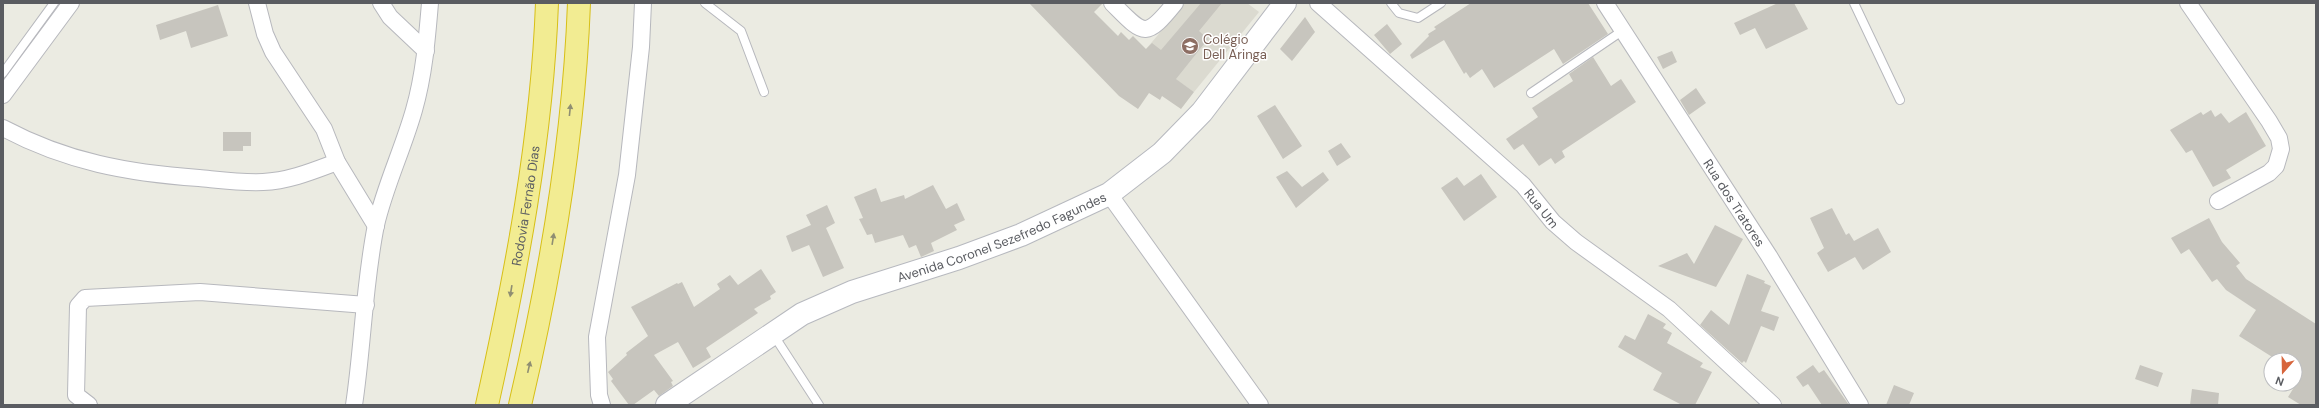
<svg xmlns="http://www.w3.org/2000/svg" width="2319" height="408" viewBox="0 0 2319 408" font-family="'DM Sans',sans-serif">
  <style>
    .education { fill: #dbdad0 }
    .building { fill: #c7c5be }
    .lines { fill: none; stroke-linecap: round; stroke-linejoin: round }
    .lane-casing { stroke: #b7b8bd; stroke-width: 10 }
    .street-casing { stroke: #b7b8bd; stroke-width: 18 }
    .secondary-casing { stroke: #b7b9bf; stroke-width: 24 }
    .highway-casing { stroke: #d7bf16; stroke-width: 24 }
    .lane { stroke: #fff; stroke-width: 8 }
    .street { stroke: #fff; stroke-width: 16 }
    .secondary { stroke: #fff; stroke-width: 22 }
    .highway { stroke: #f2ec92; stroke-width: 22 }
    .oneway { fill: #8f8e72 }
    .labels { text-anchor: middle; stroke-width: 3; stroke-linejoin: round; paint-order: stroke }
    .education-label { font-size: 13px; fill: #785e54; stroke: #fff; text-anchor: start }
    .street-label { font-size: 13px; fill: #5a5c61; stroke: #fff }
  </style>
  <rect width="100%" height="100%" fill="#ebebe2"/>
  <path class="education" d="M1185 3H1247L1259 12 1194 92 1141 55Z"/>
  <path class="building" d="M1029 3H1103L1094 12 1118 36 1121 32 1129 40 1133 36 1146 49 1152 43 1161 50 1201 3H1222L1199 31 1208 39 1176 79 1194 92 1181 109 1162 96 1160 100 1149 93 1138 109 1119 96Z
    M1471 3H1588L1608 34 1563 64 1554 49 1494 88 1482 69 1470 78 1466 72 1464 74 1444 40 1412 59 1410 55 1429 36 1428 34 1436 29 1434 27Z
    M1778 3H1794L1808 29 1766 49 1755 28 1740 35 1734 23Z
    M218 5 228 36 191 48 186 31 160 40 156 25Z
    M1305 17 1315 32 1292 61 1280 49Z
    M1387 24 1402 44 1390 54 1374 35Z
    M1672 51 1677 62 1663 69 1657 57Z
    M1593 57 1611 86 1621 79 1636 102 1562 151 1565 157 1555 164 1551 158 1539 166 1523 144 1514 150 1506 139 1538 117 1532 108 1573 81 1569 74Z
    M1696 88 1706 103 1689 115 1680 100Z
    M1275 105 1302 146 1283 159 1257 116Z
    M2211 110 2215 117 2221 113 2229 123 2246 112 2266 146 2226 170 2231 178 2213 187 2192 150 2186 153 2170 130 2201 112 2203 115Z
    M223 132H251V146H243V151H223Z
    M1341 143 1351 157 1337 166 1328 151Z
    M1287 171 1302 187 1323 172 1329 180 1296 208 1276 177Z
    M1481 174 1497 197 1464 221 1441 188 1457 177 1464 186Z
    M933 185 946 209 957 203 965 220 954 225 957 230 931 243 934 251 921 257 916 245 909 248 903 235 875 243 872 234 867 235 859 219 863 218 854 197 876 188 881 202 904 195 905 199Z
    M827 205 835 223 826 228 844 268 823 277 809 245 792 252 786 236 811 225 806 215Z
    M1832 208 1846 235 1849 233 1854 241 1878 228 1891 252 1863 270 1855 257 1828 272 1817 253 1824 248 1810 218Z
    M2209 218 2222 242 2240 263 2236 266 2246 279 2316 324V405H2301L2288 397 2301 376 2295 372V360H2277L2239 336 2256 310 2226 290 2217 279 2212 282 2189 249 2181 254 2171 238Z
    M1715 225 1743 239 1716 287 1658 266 1687 253 1694 264Z
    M761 269 776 292 770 296 771 299 754 309 758 313 706 348 711 357 693 368 678 342 654 355 673 381 671 382 673 386 659 396 654 390 633 405H629L611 381 613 379 608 372 627 355 626 353 648 336 631 307 677 283 678 284 682 282 694 307 720 289 717 284 730 275 738 285Z
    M1747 274 1765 281 1764 283 1771 286 1761 311 1779 317 1774 331 1761 326 1746 363 1744 361 1742 363 1700 325 1711 310 1729 325Z
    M1648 314 1666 324 1663 328 1672 333 1667 343 1703 363 1700 367 1712 372 1695 405H1682L1653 390 1662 373 1618 347 1625 335 1635 340Z
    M1813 365 1819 373 1824 370 1849 405H1822L1808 384 1803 387 1796 377Z
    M2140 365 2163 373 2158 387 2135 379Z
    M1894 385 1914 393 1909 405H1886Z
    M2192 389 2219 393 2218 405H2190Z"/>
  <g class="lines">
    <g class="lane-casing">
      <path id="lane" d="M705 3 741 31 764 92
        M1391 3 1399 13 1418 18 1441 3
        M1854 3 1900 100
        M3 73 54 3
        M1531 93 1622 31
        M773 334 819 405"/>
    </g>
    <g class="street-casing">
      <g id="street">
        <path d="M257 3 265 34 273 52 324 129 337 162 376 226"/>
        <path d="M381 3 390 17 426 51"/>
        <path d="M1112 3C1144 35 1145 40 1175 3"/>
        <path id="s1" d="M1318 3 1523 185 1553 222 1576 242 1669 309 1773 405"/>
        <path id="s2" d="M1605 3 1769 256 1860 405"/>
        <path d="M2188 3 2269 121 2279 138 2281 149 2276 166 2269 173 2218 201"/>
        <path d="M3 95 71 3"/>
        <path d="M3 128C67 162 128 173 199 178 220 180 242 183 263 182 289 181 313 171 337 162"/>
        <path d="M1109 194 1260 405"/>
        <path d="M89 405 76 395 78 306 85 298 200 292 366 305"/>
        <path d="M354 405C363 345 364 284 376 225 385 186 403 149 414 110 424 75 427 39 430 3"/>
        <path d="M602 405 599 395 597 337 627 175 641 47 643 3"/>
      </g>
    </g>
    <g class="secondary-casing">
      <g id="secondary">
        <path id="s3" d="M667 405 802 314 852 292 959 258 1021 235 1109 194 1162 153 1202 112 1285 3"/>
      </g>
    </g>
    <g class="highway-casing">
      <g id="highway">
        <path id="s4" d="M487 405C516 274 542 138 547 3"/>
        <path d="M520 405C551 273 574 138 579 3"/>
      </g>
    </g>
    <use href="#lane" class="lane"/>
    <use href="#street" class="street"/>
    <use href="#secondary" class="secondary"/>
    <use href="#highway" class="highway"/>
  </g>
  <defs><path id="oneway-solid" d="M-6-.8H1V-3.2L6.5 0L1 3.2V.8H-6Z"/></defs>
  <g class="oneway">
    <use href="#oneway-solid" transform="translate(570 110) rotate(-84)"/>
    <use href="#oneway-solid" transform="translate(553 239) rotate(-81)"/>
    <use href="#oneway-solid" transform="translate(511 291) rotate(99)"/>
    <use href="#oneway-solid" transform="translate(529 367) rotate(-77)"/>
  </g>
  <defs>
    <g id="school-disc" transform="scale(0.9)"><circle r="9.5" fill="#8d6e63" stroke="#fff"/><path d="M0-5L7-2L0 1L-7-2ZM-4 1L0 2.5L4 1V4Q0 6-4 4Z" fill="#fff"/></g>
  </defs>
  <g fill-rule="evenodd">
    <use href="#school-disc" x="1190" y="46"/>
  </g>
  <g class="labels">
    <g class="education-label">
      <text x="1203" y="44">Colégio<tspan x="1203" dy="15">Dell Aringa</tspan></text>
    </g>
    <g class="street-label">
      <text dy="5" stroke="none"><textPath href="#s2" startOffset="238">Rua dos Tratores</textPath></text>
      <text dy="5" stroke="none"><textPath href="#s4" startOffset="203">Rodovia Fernão Dias</textPath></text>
      <text dy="5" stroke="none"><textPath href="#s1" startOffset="304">Rua Um</textPath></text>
      <text dy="5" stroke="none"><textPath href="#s3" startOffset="377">Avenida Coronel Sezefredo Fagundes</textPath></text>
    </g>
  </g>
  <rect width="2319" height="408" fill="none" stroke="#5a5c61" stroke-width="8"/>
  <g transform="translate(2283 372) rotate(200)"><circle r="19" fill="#ffffff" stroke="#bdbec0"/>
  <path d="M0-3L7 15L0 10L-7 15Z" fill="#d7653c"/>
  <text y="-6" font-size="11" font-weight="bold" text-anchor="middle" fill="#5a5c61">N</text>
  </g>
</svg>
